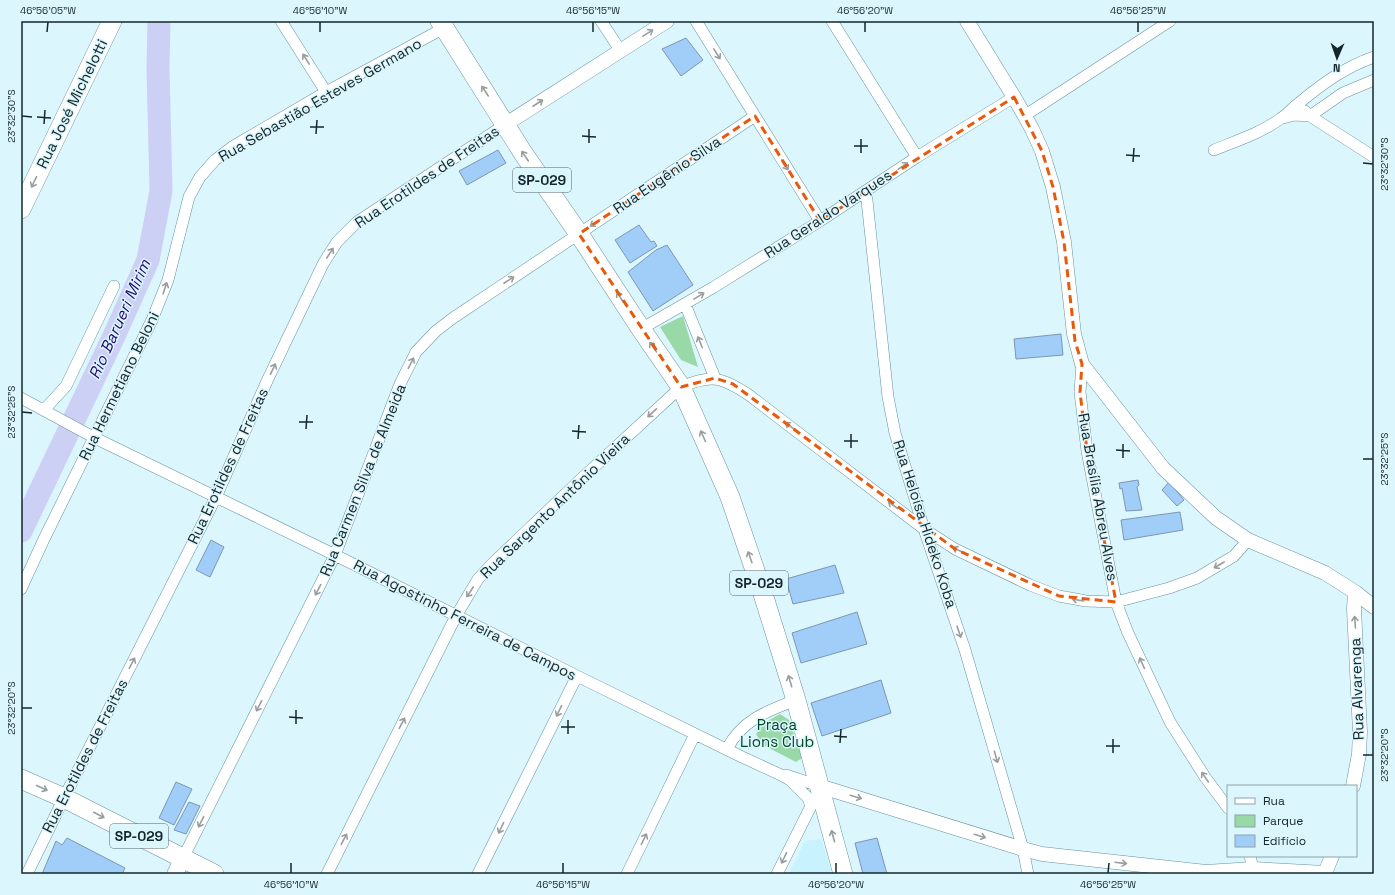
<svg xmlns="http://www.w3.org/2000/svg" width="1395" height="895" viewBox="0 0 1395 895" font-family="'Space Grotesk',sans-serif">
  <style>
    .built { fill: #c7f2fe }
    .green { fill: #99d9a8 }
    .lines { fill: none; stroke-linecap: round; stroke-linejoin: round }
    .river { stroke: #cdd0f5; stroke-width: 23 }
    .building { fill: #a1cdf9; stroke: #7d97b2 }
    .minor-casing { stroke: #69939f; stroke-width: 12 }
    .tertiary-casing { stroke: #69939f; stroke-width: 15 }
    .secondary-casing { stroke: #69939f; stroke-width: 17 }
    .trunk-casing { stroke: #69939f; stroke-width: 20 }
    .minor { stroke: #fff; stroke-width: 11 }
    .tertiary { stroke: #fff; stroke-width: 14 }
    .secondary { stroke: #fff; stroke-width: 16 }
    .trunk { stroke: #fff; stroke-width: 19 }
    .oneway { stroke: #969ea0 }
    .marked { fill: none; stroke: #e8590c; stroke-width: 3; stroke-dasharray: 8 5; stroke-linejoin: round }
    .ticks { fill: none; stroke: #15272b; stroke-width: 1.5 }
    .labels { text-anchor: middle; stroke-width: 3; stroke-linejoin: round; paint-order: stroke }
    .shield { fill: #dbf6fd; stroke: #50656a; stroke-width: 1 }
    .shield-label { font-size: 14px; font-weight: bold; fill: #15272b }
    .street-label { font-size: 15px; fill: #15272b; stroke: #dbf6fd }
    .park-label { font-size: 15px; fill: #004920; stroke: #dbf6fd }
    .water-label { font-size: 16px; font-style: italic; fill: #250873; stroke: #dbf6fd }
    .neatline { fill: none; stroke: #15272b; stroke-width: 1.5 }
    .ticks-label { font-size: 10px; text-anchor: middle; fill: #15272b }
  </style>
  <rect width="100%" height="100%" fill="#dbf6fd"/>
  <path class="built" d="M821 839 832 874H789L805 841Z"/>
  <path class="green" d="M683 316 698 367 681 360 660 327Z
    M780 714 789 720 802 758 796 762 763 745 756 734 764 723Z"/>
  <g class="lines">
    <path class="river" d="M21 531 114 336 148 260 161 191 158 68 159 21"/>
  </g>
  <path class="building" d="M686 38 703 60 681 76 662 49Z
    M498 150 506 163 467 185 459 171Z
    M639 225 651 242 654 241 657 246 630 263 615 240Z
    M667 245 693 285 653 311 628 272 656 250Z
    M1061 334 1063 355 1016 359 1014 339Z
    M1138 480 1139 485 1137 487 1142 510 1126 511 1122 488 1120 489 1119 483Z
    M1169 482 1184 500 1177 506 1162 490Z
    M1180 512 1183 530 1124 540 1121 520Z
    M211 540 224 547 210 577 196 570Z
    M835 565 844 593 793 604 786 579Z
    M857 612 867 644 801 663 792 633Z
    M881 680 891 713 822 736 811 703Z
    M176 782 192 789 174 825 159 818Z
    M189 802 200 806 186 834 174 830Z
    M67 838 125 868 122 874H42L56 841 62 845Z
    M877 838 887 874H863L855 843Z"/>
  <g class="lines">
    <g class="minor-casing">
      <path id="minor" d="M281 21 326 92
        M601 21 620 50
        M696 21 820 221
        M832 21 917 157
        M1305 111 1310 116 1374 157
        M1024 116 1170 21
        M1283 118 1294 115 1310 116 1343 93 1374 80
        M1214 150C1236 141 1261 133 1280 119 1287 115 1292 108 1299 103 1322 84 1345 67 1374 57
        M866 191 888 397 895 433 924 529 965 650 1023 849 1028 874
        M685 304 715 378
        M641 329 714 287 820 221 917 157 1014 97
        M1082 364 1080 392 1087 451 1116 602 1128 633 1170 722 1205 777 1228 808
        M21 398 95 438 335 555 577 676 742 757 781 775 790 780 808 798 811 806 777 874
        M44 410 66 386 114 286
        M21 589 44 539 152 320 168 280 189 197 200 177 215 160 232 147 326 92 444 28
        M727 749C742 720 767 711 796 700
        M786 775 819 786
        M1250 856 1253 869
        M183 858 335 555 400 384 416 352 436 331 453 318 755 116
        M27 874 64 798 216 497 267 381 323 264 337 242 357 222 506 124
        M327 874 456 616 478 579 492 564 580 480 681 387C712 374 722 377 749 395L924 529 955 549 1030 585 1059 596 1086 601 1116 602 1169 588 1197 578 1234 556 1248 540
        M478 874 577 676
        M627 874 695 734"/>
    </g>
    <g class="tertiary-casing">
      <path id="tertiary" d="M967 21 1014 97 1032 129 1042 151 1053 187 1064 242 1074 334 1082 364 1163 468 1216 518 1248 540 1325 573 1355 592 1374 607
        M506 124 667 21
        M819 786 1023 849 1042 854 1206 872 1253 869 1325 873 1332 856
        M1353 786 1359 754 1360 732 1354 609 1355 592"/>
    </g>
    <g class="secondary-casing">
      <path id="secondary" d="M175 874 183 858"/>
    </g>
    <g class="trunk-casing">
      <path id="trunk" d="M440 21 523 153 579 234 641 329 681 387 730 497 763 594 796 700 843 874
        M21 209 112 21
        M21 779 64 798 214 874"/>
    </g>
    <use href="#minor" class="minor"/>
    <use href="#tertiary" class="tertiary"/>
    <use href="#secondary" class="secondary"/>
    <use href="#trunk" class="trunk"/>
  </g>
  <defs><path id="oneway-shaft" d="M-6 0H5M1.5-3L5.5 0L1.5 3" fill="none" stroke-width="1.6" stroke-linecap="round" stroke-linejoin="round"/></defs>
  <g class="oneway">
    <use href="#oneway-shaft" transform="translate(648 33) rotate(-32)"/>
    <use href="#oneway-shaft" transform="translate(717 54) rotate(58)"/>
    <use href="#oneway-shaft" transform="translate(306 59) rotate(-122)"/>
    <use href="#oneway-shaft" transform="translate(485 91) rotate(-123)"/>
    <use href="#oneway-shaft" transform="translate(538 103) rotate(-33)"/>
    <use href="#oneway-shaft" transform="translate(525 156) rotate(-124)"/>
    <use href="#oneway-shaft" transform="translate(785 165) rotate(58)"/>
    <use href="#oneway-shaft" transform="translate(903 166) rotate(-34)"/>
    <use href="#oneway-shaft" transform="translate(34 182) rotate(116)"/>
    <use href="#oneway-shaft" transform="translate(595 223) rotate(146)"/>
    <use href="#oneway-shaft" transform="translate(330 253) rotate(-57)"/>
    <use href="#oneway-shaft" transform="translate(509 280) rotate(-33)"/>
    <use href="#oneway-shaft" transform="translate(165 288) rotate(-72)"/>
    <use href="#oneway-shaft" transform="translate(699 296) rotate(-31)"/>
    <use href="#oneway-shaft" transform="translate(620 297) rotate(-123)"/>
    <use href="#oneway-shaft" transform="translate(700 342) rotate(-112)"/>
    <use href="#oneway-shaft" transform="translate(653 347) rotate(-125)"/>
    <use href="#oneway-shaft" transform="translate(411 363) rotate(-63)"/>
    <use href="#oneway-shaft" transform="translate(273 369) rotate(-64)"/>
    <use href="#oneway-shaft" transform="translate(652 413) rotate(137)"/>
    <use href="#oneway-shaft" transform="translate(790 426) rotate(-143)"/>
    <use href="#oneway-shaft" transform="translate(703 436) rotate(-114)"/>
    <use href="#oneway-shaft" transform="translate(893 505) rotate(-143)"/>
    <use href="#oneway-shaft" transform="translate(958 550) rotate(-152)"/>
    <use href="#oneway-shaft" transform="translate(750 557) rotate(-109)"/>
    <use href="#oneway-shaft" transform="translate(1219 565) rotate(150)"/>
    <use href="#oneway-shaft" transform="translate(318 590) rotate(117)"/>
    <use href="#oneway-shaft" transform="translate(470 592) rotate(123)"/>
    <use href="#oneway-shaft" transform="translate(1078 600) rotate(-171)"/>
    <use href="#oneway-shaft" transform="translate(1355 622) rotate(-94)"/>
    <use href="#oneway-shaft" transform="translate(959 632) rotate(71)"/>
    <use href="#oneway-shaft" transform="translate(132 663) rotate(-63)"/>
    <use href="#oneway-shaft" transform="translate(1142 663) rotate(-114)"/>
    <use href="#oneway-shaft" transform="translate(790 681) rotate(-107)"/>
    <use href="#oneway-shaft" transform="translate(259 706) rotate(117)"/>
    <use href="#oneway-shaft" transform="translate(559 711) rotate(116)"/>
    <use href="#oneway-shaft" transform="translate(402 723) rotate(-63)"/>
    <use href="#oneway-shaft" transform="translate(996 757) rotate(74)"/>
    <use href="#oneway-shaft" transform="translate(1205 777) rotate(-124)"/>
    <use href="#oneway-shaft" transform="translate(42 788) rotate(24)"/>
    <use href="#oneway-shaft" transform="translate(856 797) rotate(17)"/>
    <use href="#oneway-shaft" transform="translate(99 815) rotate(27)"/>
    <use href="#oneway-shaft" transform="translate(201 822) rotate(117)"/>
    <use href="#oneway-shaft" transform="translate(501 828) rotate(116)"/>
    <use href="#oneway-shaft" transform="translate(833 836) rotate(-105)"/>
    <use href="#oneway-shaft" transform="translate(980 836) rotate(17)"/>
    <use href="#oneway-shaft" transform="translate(344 839) rotate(-63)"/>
    <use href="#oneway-shaft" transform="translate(644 839) rotate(-64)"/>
    <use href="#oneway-shaft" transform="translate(784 858) rotate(116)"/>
    <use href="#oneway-shaft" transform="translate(1121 863) rotate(7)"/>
  </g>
  <path class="marked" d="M1014 97 1042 151 1053 187 1064 242 1075 341 1082 364 1080 392 1087 451 1116 602 1059 596 955 549 733 384 715 378 681 387 579 234 755 116 820 221Z"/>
  <path class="ticks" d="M47 32 48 22M320 32V22M593 32V22M865 32V22M1138 32V22M22 116 32 117M37 117 51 118M44 124 45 110M310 127H324M316 134 317 120M582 136 596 137M589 143V129M854 146H868M861 153V139M1126 155 1140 156M1133 162 1134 148M1363 163 1373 164M22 412 32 413M299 422H313M306 429 307 415M572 431 586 432M578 439 579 425M844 441H858M851 448V434M1116 450 1130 451M1123 458V444M1363 459H1373M22 708H32M289 717 303 718M296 724V710M561 727H575M568 734V720M834 736 847 737M840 743 841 729M1106 746H1120M1113 753V739M1363 755H1373M291 873V863M563 873V863M836 873V863M1108 873 1109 863"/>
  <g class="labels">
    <g class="shield">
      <rect x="513" y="168" width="58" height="24" rx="3"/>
      <rect x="730" y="571" width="58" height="24" rx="3"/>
      <rect x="110" y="824" width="58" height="24" rx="3"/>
    </g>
    <g class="shield-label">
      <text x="542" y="185">SP-029</text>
      <text x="759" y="588">SP-029</text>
      <text x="139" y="841">SP-029</text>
    </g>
    <g class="street-label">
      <text transform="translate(320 100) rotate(-30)" y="5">Rua Sebastião Esteves Germano</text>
      <text transform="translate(72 104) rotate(-64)" y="5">Rua José Michelotti</text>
      <text transform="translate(667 175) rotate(-34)" y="5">Rua Eugênio Silva</text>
      <text transform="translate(427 177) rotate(-34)" y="5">Rua Erotildes de Freitas</text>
      <text transform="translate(828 214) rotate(-33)" y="5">Rua Geraldo Varques</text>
      <text transform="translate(119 386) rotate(-64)" y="5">Rua Hermetiano Beloni</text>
      <text transform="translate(228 466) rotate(-65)" y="5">Rua Erotildes de Freitas</text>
      <text transform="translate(363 480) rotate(-68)" y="5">Rua Carmen Silva de Almeida</text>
      <text transform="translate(1098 497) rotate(80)" y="5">Rua Brasília Abreu Alves</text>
      <text transform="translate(555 506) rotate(-44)" y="5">Rua Sargento Antônio Vieira</text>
      <text transform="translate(925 524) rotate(72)" y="5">Rua Heloísa Hideko Koba</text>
      <text transform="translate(465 620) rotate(27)" y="5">Rua Agostinho Ferreira de Campos</text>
      <text transform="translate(1357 689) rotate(-92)" y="5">Rua Alvarenga</text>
      <text transform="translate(85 756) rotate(-63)" y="5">Rua Erotildes de Freitas</text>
    </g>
    <g class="park-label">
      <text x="777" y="730">Praça<tspan x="777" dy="17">Lions Club</tspan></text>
    </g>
    <g class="water-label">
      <text transform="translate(119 319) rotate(-66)" y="6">Rio Barueri Mirim</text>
    </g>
  </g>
  <rect width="1395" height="895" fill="none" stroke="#dbf6fd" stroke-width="44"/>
  <rect x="1227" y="785" width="130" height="72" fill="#dbf6fd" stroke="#8ca3a9"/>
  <rect x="1235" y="798" width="20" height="6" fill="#ffffff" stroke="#8ca3a9"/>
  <text x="1263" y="805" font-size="12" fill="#15272b">Rua</text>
  <rect x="1235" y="815" width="20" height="12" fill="#99d9a8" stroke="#8ca3a9"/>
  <text x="1263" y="825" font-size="12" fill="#15272b">Parque</text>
  <rect x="1235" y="835" width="20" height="12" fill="#a1cdf9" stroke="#8ca3a9"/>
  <text x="1263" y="845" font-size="12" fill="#15272b">Edifício</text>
  <g transform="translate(1337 58) rotate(182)" stroke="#dbf6fd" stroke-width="3" paint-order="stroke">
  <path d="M0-3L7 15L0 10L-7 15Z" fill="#15272b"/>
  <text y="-6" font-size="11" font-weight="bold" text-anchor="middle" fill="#15272b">N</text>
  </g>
  <rect x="22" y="22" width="1351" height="851" class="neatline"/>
  <g class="ticks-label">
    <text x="48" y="14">46°56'05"W</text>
    <text x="320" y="14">46°56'10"W</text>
    <text x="593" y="14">46°56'15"W</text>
    <text x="865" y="14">46°56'20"W</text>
    <text x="1138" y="14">46°56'25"W</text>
    <text transform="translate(11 116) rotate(-90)" y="4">23°32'30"S</text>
    <text transform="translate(1384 164) rotate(-90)" y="4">23°32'30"S</text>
    <text transform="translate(11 412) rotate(-90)" y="4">23°32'25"S</text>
    <text transform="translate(1384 459) rotate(-90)" y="4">23°32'25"S</text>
    <text transform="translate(11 708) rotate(-90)" y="4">23°32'20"S</text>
    <text transform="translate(1384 755) rotate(-90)" y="4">23°32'20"S</text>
    <text x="291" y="888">46°56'10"W</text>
    <text x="563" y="888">46°56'15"W</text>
    <text x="836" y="888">46°56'20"W</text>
    <text x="1108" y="888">46°56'25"W</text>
  </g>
</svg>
